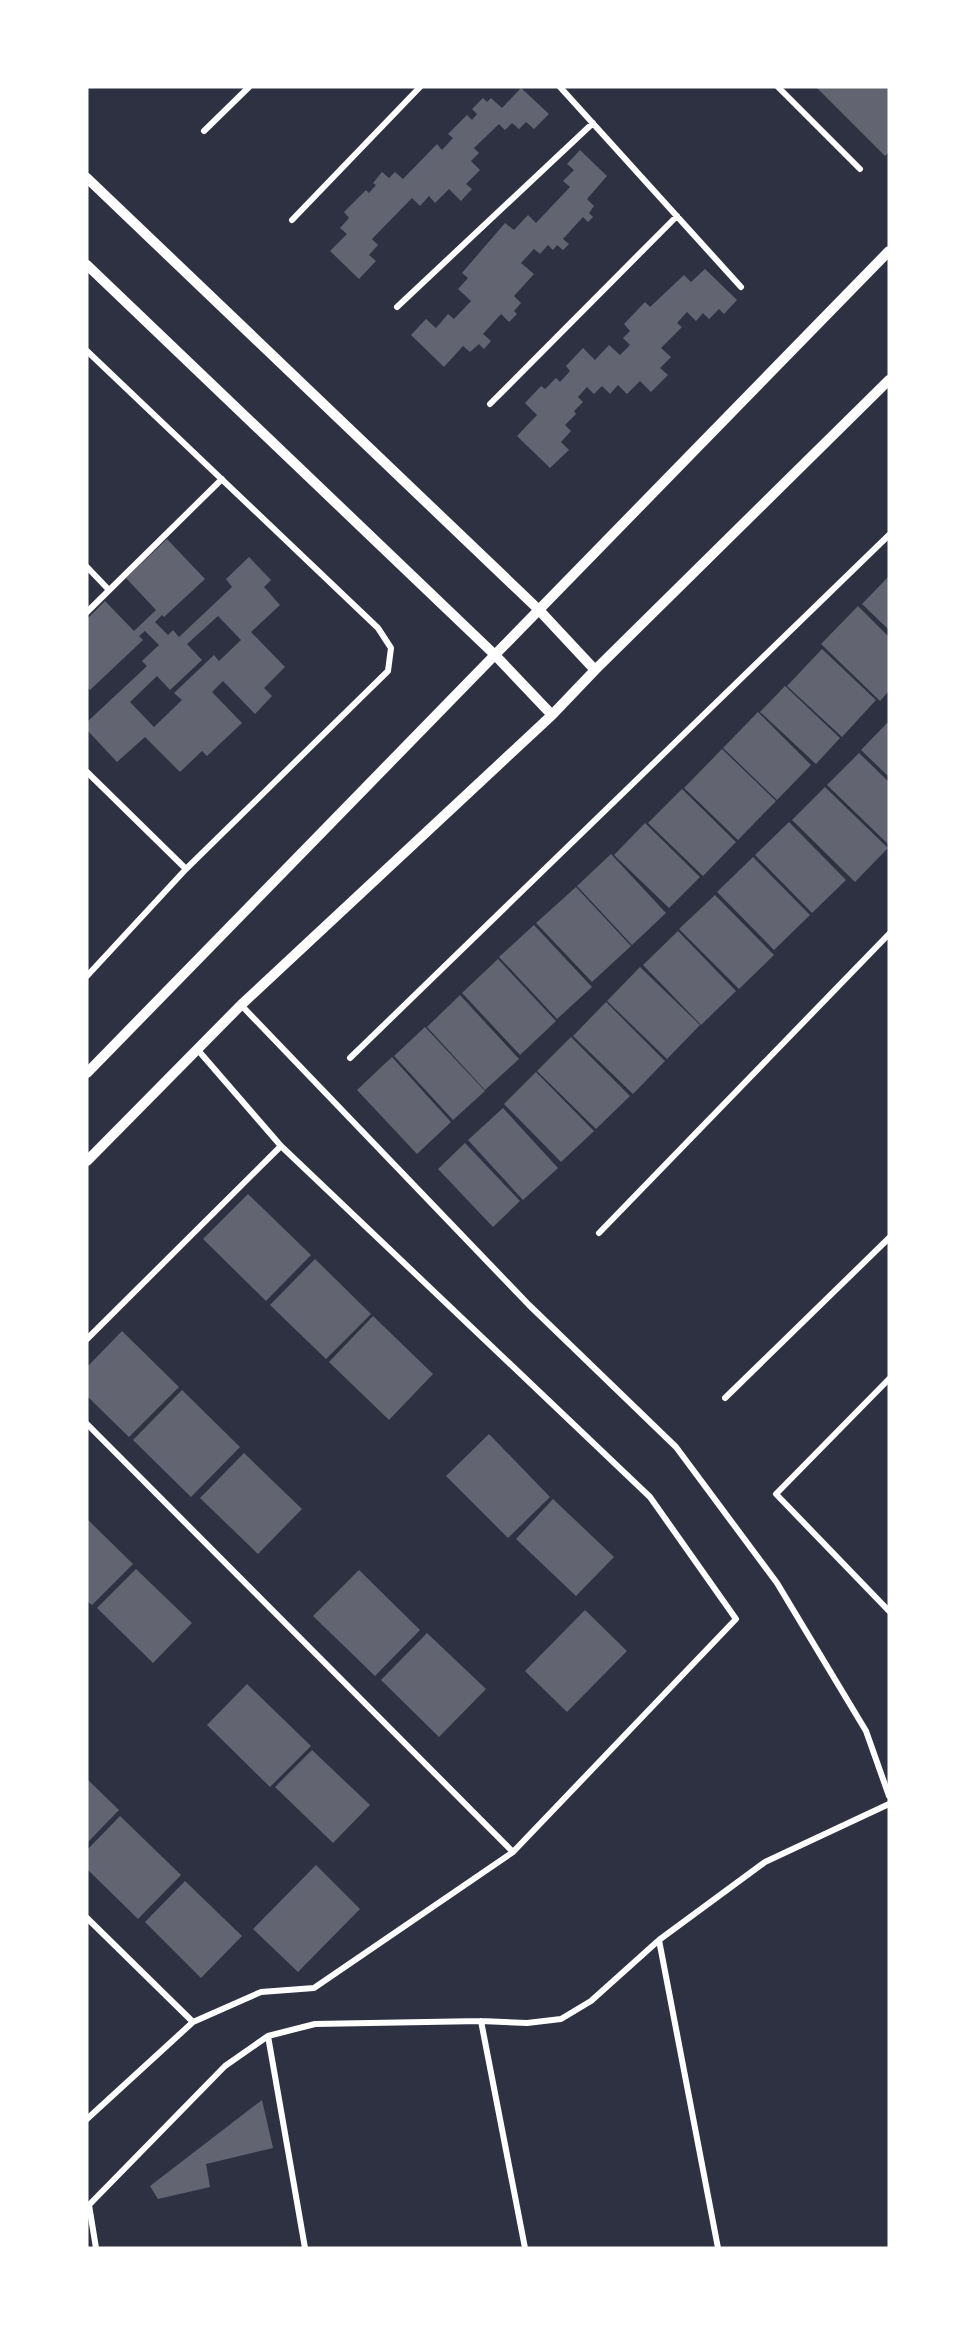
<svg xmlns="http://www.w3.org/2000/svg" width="976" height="2335" viewBox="0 0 976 2335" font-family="'Roboto Condensed',sans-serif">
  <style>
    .building { fill: #626471; fill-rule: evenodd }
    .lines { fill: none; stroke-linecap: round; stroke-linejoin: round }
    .minor { stroke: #fff; stroke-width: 6 }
    .tertiary { stroke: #fff; stroke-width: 10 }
  </style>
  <rect width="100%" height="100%" fill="#2d3142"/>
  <path class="building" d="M816 87H889V152L885 156Z
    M521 88 549 114 534 129 526 122 519 129 512 123 505 130 499 124 474 148 479 153 471 161 480 170 466 184 472 189 461 201 449 189 435 203 429 196 420 206 412 198 372 239 378 245 369 255 376 261 359 279 330 251 347 234 340 228 349 218 344 212 366 190 369 193 376 185 373 183 382 172 389 178 395 172 403 179 437 144 442 150 453 138 448 134 467 115 472 120 477 114 472 109 483 98 487 102 491 98 502 108Z
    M580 150 607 176 587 199 594 206 589 213 593 217 588 222 583 217 563 239 569 244 563 250 557 245 553 250 548 245 540 254 534 249 521 263 534 274 514 296 521 303 514 311 517 314 509 322 501 314 483 334 491 341 484 349 479 344 470 352 463 346 444 367 411 335 426 319 436 328 448 314 454 319 471 301 458 289 468 278 462 273 505 223 514 230 528 215 536 223 570 187 563 181 574 170 567 164Z
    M705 269 737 300 724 314 719 309 709 319 703 313 696 321 687 312 677 323 682 327 661 348 671 357 660 368 668 375 651 392 640 381 627 394 618 385 610 394 602 386 594 394 587 387 578 397 583 402 574 411 576 414 565 425 571 431 561 442 569 450 550 468 517 436 537 415 525 403 541 386 545 389 556 378 560 382 570 371 566 366 583 348 595 360 609 345 620 355 630 345 623 338 630 331 624 324 645 302 650 307 684 275 691 282Z
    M167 539 205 579 164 617 162 615 155 622 168 635 173 630 179 637 232 587 226 579 249 557 271 580 264 587 280 605 251 632 285 667 264 688 272 696 255 714 223 681 212 692 242 723 207 756 202 751 180 772 145 737 117 762 87 730V722L147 666 142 661 159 645 145 631 139 636 143 640 90 690 87 687V619L105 601 134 631 156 610 126 578ZM218 616 241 640 219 661 214 655 174 693 182 700 154 727 130 702 157 676 170 690 202 660 187 644Z
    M889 576V630L862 604Z
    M858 606 889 637V691L880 701 821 644Z
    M822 649 876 700 842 737 787 686Z
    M785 686 840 738 816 764 760 712Z
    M758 712 811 765 777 800 723 748Z
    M889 721V777L861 750Z
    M722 749 776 801 738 840 684 788Z
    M859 753 889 782V845L827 785Z
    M825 787 888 848 855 882 792 820Z
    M682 789 736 842 703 876 648 823Z
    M789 822 846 880 812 913 755 855Z
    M645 823 700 877 669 908 614 855Z
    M611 854 666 913 632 945 577 886Z
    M753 857 810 915 774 950 717 892Z
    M576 887 631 946 592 982 536 923Z
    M715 895 774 955 739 989 679 929Z
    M534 925 592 987 557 1019 499 957Z
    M678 931 736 991 701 1025 643 965Z
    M498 959 556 1021 520 1055 462 993Z
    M640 967 700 1025 667 1059 607 1001Z
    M460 995 519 1059 485 1090 427 1027Z
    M606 1002 665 1061 633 1094 573 1036Z
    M425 1027 485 1091 453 1120 394 1056Z
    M571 1037 630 1096 596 1129 537 1071Z
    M392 1057 451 1122 417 1154 357 1090Z
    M536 1072 594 1131 561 1162 504 1104Z
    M503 1108 558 1168 523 1200 468 1140Z
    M465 1143 520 1201 493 1227 438 1169Z
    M248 1194 311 1255 266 1301 203 1239Z
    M315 1259 371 1314 326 1359 270 1305Z
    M373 1316 433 1374 389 1420 329 1362Z
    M122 1331 179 1387 129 1437 87 1396V1367Z
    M182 1390 240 1447 191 1497 133 1440Z
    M489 1434 550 1497 508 1538 446 1476Z
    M244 1453 302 1509 258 1554 200 1498Z
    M553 1499 614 1557 576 1596 516 1539Z
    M87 1519 133 1564 92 1605 87 1601Z
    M136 1569 192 1623 153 1663 97 1608Z
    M359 1570 420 1630 375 1676 313 1616Z
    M585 1610 627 1651 567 1712 525 1671Z
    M427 1633 486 1689 439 1737 381 1680Z
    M247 1684 311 1746 270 1787 207 1725Z
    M312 1750 370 1805 333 1843 275 1787Z
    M87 1779 119 1810 87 1843Z
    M120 1816 181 1875 138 1919 87 1869V1850Z
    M316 1865 360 1909 298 1972 253 1929Z
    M185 1881 242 1936 201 1978 145 1922Z
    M262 2100 273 2148 206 2164 210 2187 158 2199 150 2186Z"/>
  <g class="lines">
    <path class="minor" d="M560 87 741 287
      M778 87 860 169
      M204 131 249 87
      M292 220 420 87
      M397 307 593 123
      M87 351 378 628 391 648 388 671 186 869 87 976
      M490 404 677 216
      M87 567 109 590
      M87 612 222 479
      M87 772 186 869
      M241 1005 529 1305 676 1447 777 1583 866 1731 889 1796
      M350 1058 889 535
      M599 1233 889 934
      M87 1339 281 1146
      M889 1379 776 1494 889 1611
      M725 1398 889 1238
      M87 1424 513 1852
      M87 1918 193 2022
      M659 1940 718 2248
      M481 2021 525 2248
      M268 2036 305 2248
      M87 2119 193 2022 261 1992 314 1988 513 1852 736 1619 650 1497 281 1146 197 1049
      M89 2205 96 2248
      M87 2207 225 2066 268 2036 315 2024 481 2021 527 2023 561 2019 591 2001 659 1940 765 1862 889 1804"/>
    <path class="tertiary" d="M87 178 539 610 595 670
      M87 265 495 655 552 715
      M87 1073 889 251
      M87 1161 241 1005 552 715 595 670 889 380"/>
  </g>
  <rect width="976" height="2335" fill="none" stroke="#ffffff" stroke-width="177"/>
</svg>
